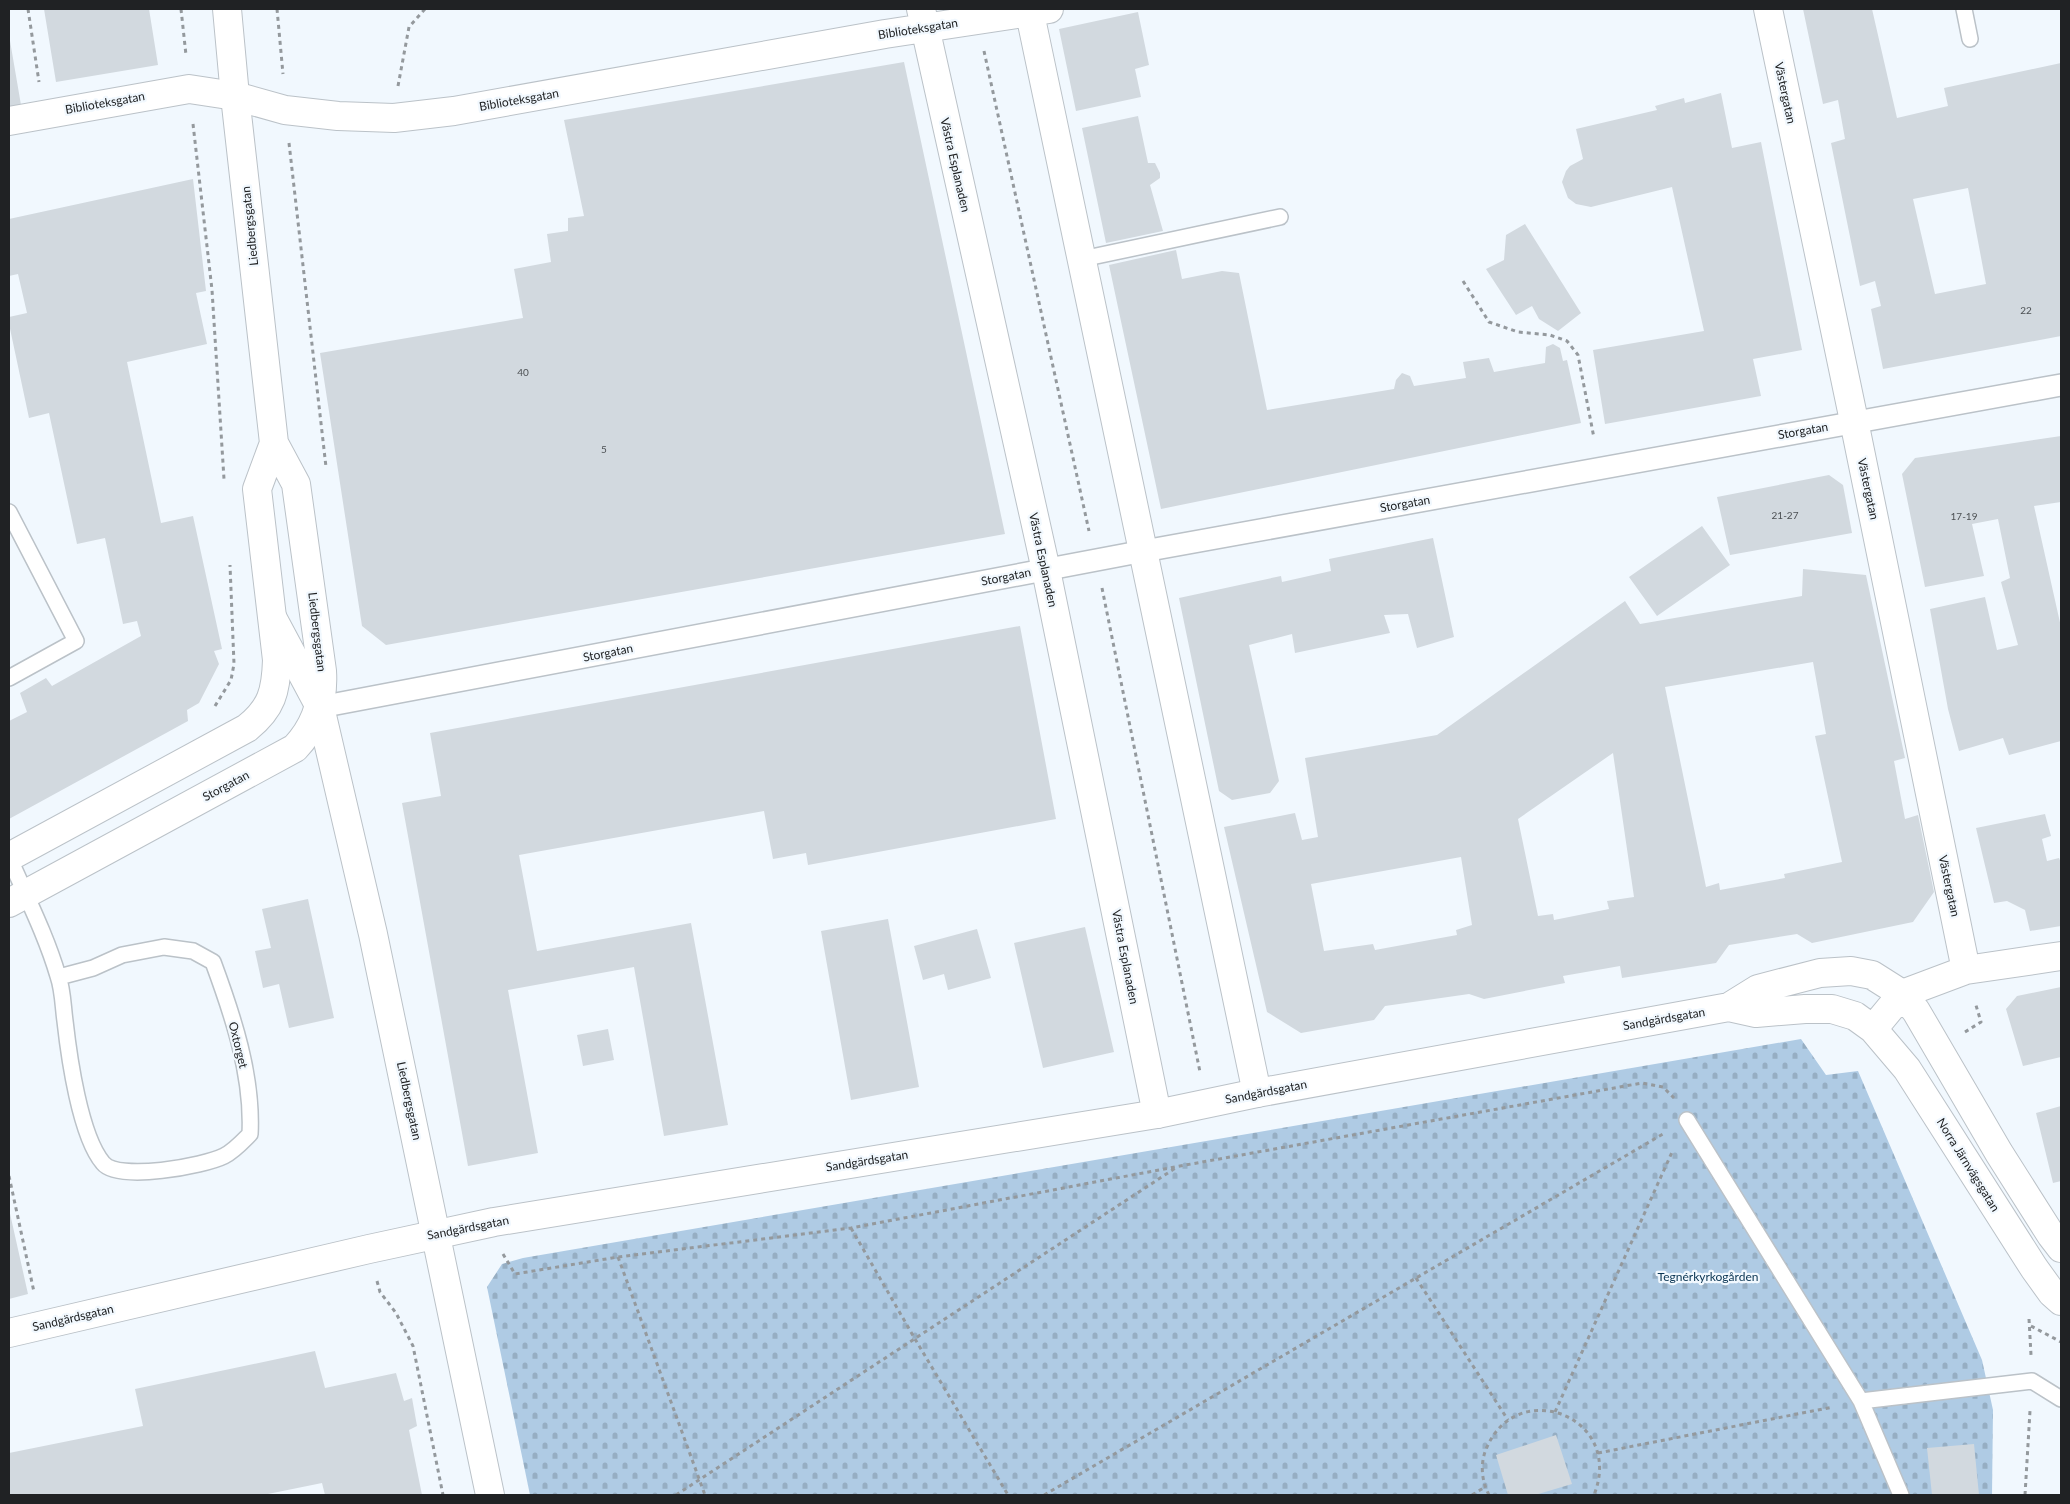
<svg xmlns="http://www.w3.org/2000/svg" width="2070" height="1504" viewBox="0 0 2070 1504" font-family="Lato,sans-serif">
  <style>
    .cemetery { fill: url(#cemetery-stones) }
    .building { fill: #d2d9df; fill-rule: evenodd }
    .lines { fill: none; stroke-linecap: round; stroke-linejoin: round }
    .service-casing { stroke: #bbc2c8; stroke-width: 18 }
    .pedestrian-casing { stroke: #bbc2c8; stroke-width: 24 }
    .minor-casing { stroke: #bbc2c8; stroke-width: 30 }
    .tertiary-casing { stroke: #bbc2c8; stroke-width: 30 }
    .secondary-casing { stroke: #bbc2c8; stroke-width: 30 }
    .path { stroke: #94999d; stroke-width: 3; stroke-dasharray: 4 4; stroke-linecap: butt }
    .service { stroke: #fff; stroke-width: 15 }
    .pedestrian { stroke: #fff; stroke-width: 21 }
    .minor { stroke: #fff; stroke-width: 28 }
    .tertiary { stroke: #fff; stroke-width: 28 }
    .secondary { stroke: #fff; stroke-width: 28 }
    .labels { text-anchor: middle; stroke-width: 4.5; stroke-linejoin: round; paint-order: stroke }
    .number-label { font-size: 10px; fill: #4c5053 }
    .street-label { font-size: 12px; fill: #202224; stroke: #f1f8fe }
    .park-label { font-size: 12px; fill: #083351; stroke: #f1f8fe }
  </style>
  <defs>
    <pattern id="cemetery-stones" width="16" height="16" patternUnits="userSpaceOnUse" patternTransform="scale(1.25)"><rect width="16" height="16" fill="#afcbe4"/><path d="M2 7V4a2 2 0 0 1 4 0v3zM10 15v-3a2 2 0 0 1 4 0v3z" fill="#96aec3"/></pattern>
  </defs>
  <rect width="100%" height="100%" fill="#f1f8fe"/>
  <path class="cemetery" d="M1801 1039 1826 1075 1858 1071 1982 1360 1993 1410 1992 1495H530L487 1287 502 1264 523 1258Z"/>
  <path class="building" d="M44 9H149L158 65 56 82Z
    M1803 9H1872L1897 118 1948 106 1944 88 2061 63V336L1883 369 1871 309 1881 306 1875 281 1860 286 1831 143 1845 139 1838 100 1823 104ZM1968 188 1986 284 1935 294 1913 199Z
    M1138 12 1149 65 1135 69 1141 97 1076 111 1059 29Z
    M9 35 21 105 9 107Z
    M904 62 1005 534 386 645 362 626 320 353 523 318 514 269 551 262 547 234 568 231V218L584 216 564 120Z
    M1721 93 1732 148 1761 142 1802 350 1753 359 1761 396 1605 424 1593 350 1704 331 1672 187 1591 207 1576 204 1568 198 1562 182 1566 171 1570 166 1583 159 1576 129 1657 110 1655 106 1684 98 1685 103Z
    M1138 116 1148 163H1155L1160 173V178L1150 185 1163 231 1106 243 1082 128Z
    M193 179 206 291 196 293 207 344 127 362 161 523 193 516 222 649 214 651 219 664 199 703 187 710 188 721 9 819V721L27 712 20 693 46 678 52 686 141 636 137 621 123 624 105 538 77 544 49 413 29 418 9 324V317L27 313 18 274 9 276V219Z
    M1525 224 1581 313 1558 331 1539 319 1532 306 1516 315 1486 269 1504 260 1506 235Z
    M1176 250 1182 279 1222 271 1239 273 1267 410 1394 389 1396 380 1402 373 1410 376 1414 386 1466 378 1463 362 1489 358 1494 372 1545 363 1546 347 1553 344 1560 348 1563 361 1567 360 1581 423 1161 509 1109 265Z
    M2061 436V502L2034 506 2061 627V741L2009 755 2003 738 1959 751 1948 709 1930 609 1985 597 1997 650 2018 645 2001 582 2010 578 1998 519 1972 524 1984 576 1925 587 1902 474 1915 458Z
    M1829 475 1843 485 1852 533 1730 555 1717 497Z
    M1702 526 1730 565 1657 616 1629 577Z
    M1433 538 1454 637 1417 648 1408 614 1384 615 1390 633 1295 653 1292 634 1249 645 1279 781 1270 793 1232 800 1219 791 1179 598 1281 576 1282 582 1331 571 1329 559Z
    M1803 569 1866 575 1905 758 1894 761 1905 819 1918 815 1934 892 1913 922 1812 943 1797 934 1729 945 1716 963 1622 978 1620 966 1563 976 1565 983 1484 999 1469 994 1385 1006 1374 1020 1301 1033 1267 1012 1224 827 1295 813 1302 840 1318 837 1305 758 1437 735 1625 601 1640 624 1802 596ZM1813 662 1826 734 1815 736 1842 862 1784 874 1785 878 1720 890 1719 883 1706 887 1665 687ZM1613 753 1634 897 1607 901 1609 909 1554 920 1553 914 1538 916 1518 819ZM1461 857 1472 925 1456 930 1457 935 1375 950 1373 944 1324 951 1311 884Z
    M1020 626 1056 819 808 865 806 853 773 859 764 811 519 855 537 951 691 923 728 1125 664 1136 634 967 508 990 538 1153 468 1166 402 803 441 796 430 733Z
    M2045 814 2051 836 2042 839 2047 861 2059 858 2061 863V926L2030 931 2025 910 2007 901 1994 903 1976 828Z
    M308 899 334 1018 289 1028 279 984 263 988 255 951 271 948 262 909Z
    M888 919 919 1087 851 1100 821 931Z
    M1085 927 1114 1052 1043 1068 1014 943Z
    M977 929 991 978 948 990 944 974 923 980 914 946Z
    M2061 987V1057L2023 1066 2006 1009 2017 996Z
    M608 1029 614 1060 583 1066 577 1035Z
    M2061 1106V1181L2053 1183 2036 1113Z
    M9 1209 28 1294 9 1299Z
    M315 1351 325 1388 396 1373 404 1401 412 1398 417 1426 409 1430 422 1495H325L322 1483 263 1495H9V1453L143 1426 135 1389Z
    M1556 1435 1572 1484 1535 1495H1508L1496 1455Z
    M1974 1444 1979 1495H1932L1927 1448Z"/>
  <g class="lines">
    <g class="service-casing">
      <path id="service" d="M1964 9 1970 39
        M1082 259 1280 217
        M9 512 76 641 9 678
        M9 857C26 896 46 935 58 976 63 990 63 1007 65 1021 69 1057 80 1136 103 1163 118 1182 204 1166 224 1156 234 1151 242 1142 250 1134 253 1076 233 1016 213 962L193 951 164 947 122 955 93 968 59 977
        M1687 1120 1861 1401 2032 1381 2061 1399
        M1861 1401 1901 1495"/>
    </g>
    <g class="pedestrian-casing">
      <path id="pedestrian" d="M320 707 1144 551 2061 385"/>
    </g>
    <g class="minor-casing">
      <path id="minor" d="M921 9 1046 570 1157 1114
        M1029 9 1257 1093
        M1768 9 1854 421 1966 970
        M9 121 189 89 235 96 285 110 338 116 394 118 454 111 885 34 1049 9
        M273 619 320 707 373 934 490 1495
        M1902 994 1966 970 2061 956"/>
    </g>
    <g class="tertiary-casing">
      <path id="tertiary" d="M1729 1007 1756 1013 1805 1009H1832L1855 1016 1873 1029 1907 1069 2034 1268 2052 1293 2061 1301
        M1873 1029 1902 994
        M9 1333 369 1249 494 1222 1157 1114 1257 1093 1729 1007 1758 989 1820 973 1851 971 1872 975 1902 994 1916 1011 1999 1153 2051 1235 2061 1248"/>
    </g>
    <g class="secondary-casing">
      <path id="secondary" d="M9 857 247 728C272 708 276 691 277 660L257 489 274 443
        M9 903 295 748C316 726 324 701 322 671L296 484 274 443 235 96 227 9"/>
    </g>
    <path class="path" d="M28 9 39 82
      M181 9 186 55
      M277 9 283 74
      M984 51 1089 531
      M398 86 409 27 425 9
      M193 124 212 290 224 479
      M289 143 326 467
      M1463 281 1489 322 1518 332 1550 335 1567 341 1578 355 1594 438
      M1102 588 1200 1072
      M215 706 231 680 234 664 230 565
      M1965 1032 1981 1022 1975 1002
      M9 1176 34 1292
      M851 1228 915 1339 1008 1495
      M503 1254 515 1274 618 1257 851 1228 1180 1166 1642 1083 1663 1087 1674 1098
      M618 1257 705 1495
      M1416 1278 1508 1420
      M377 1281 380 1292 396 1313 413 1346 443 1495
      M2029 1319 2031 1355
      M2031 1326 2061 1342
      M1555 1412 1673 1150
      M1598 1453 1833 1407
      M676 1495 1177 1167
      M1044 1495 1663 1134
      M1472 1495 1485 1487
      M1489 1495C1481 1480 1480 1462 1487 1447 1518 1376 1625 1417 1594 1495
      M2025 1495 2030 1411"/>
    <use href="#service" class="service"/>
    <use href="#pedestrian" class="pedestrian"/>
    <use href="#minor" class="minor"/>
    <use href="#tertiary" class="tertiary"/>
    <use href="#secondary" class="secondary"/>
  </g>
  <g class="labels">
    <g class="number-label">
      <text x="2026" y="314">22</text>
      <text x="523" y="376">40</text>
      <text x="604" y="453">5</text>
      <text x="1785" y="519">21-27</text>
      <text x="1964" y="520">17-19</text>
    </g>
    <g class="street-label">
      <text transform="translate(918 29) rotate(-9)" y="4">Biblioteksgatan</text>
      <text transform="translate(1785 93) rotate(78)" y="4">Västergatan</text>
      <text transform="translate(519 100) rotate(-10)" y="4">Biblioteksgatan</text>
      <text transform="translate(105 103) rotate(-10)" y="4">Biblioteksgatan</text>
      <text transform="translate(955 165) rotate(77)" y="4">Västra Esplanaden</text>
      <text transform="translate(250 226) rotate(-96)" y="4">Liedbergsgatan</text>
      <text transform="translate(1803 431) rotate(-10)" y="4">Storgatan</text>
      <text transform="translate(1868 489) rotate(78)" y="4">Västergatan</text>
      <text transform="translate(1405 504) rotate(-10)" y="4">Storgatan</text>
      <text transform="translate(1043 560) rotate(78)" y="4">Västra Esplanaden</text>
      <text transform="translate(1006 577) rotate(-11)" y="4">Storgatan</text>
      <text transform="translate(317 632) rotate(83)" y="4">Liedbergsgatan</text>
      <text transform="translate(608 653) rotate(-11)" y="4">Storgatan</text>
      <text transform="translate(226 786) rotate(-28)" y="4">Storgatan</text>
      <text transform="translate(1949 886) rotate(78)" y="4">Västergatan</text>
      <text transform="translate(1125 957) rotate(79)" y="4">Västra Esplanaden</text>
      <text transform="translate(1664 1019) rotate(-10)" y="4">Sandgärdsgatan</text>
      <text transform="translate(238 1045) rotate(76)" y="4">Oxtorget</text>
      <text transform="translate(1266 1092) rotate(-11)" y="4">Sandgärdsgatan</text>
      <text transform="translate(409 1101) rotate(78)" y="4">Liedbergsgatan</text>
      <text transform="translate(867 1161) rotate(-9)" y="4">Sandgärdsgatan</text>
      <text transform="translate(1968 1165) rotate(58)" y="4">Norra Järnvägsgatan</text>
      <text transform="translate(468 1228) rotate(-11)" y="4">Sandgärdsgatan</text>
      <text transform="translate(73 1318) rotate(-13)" y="4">Sandgärdsgatan</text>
    </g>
    <g class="park-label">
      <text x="1708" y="1281">Tegnérkyrkogården</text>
    </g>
  </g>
  <rect width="2070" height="1504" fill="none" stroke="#202224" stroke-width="20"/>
</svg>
